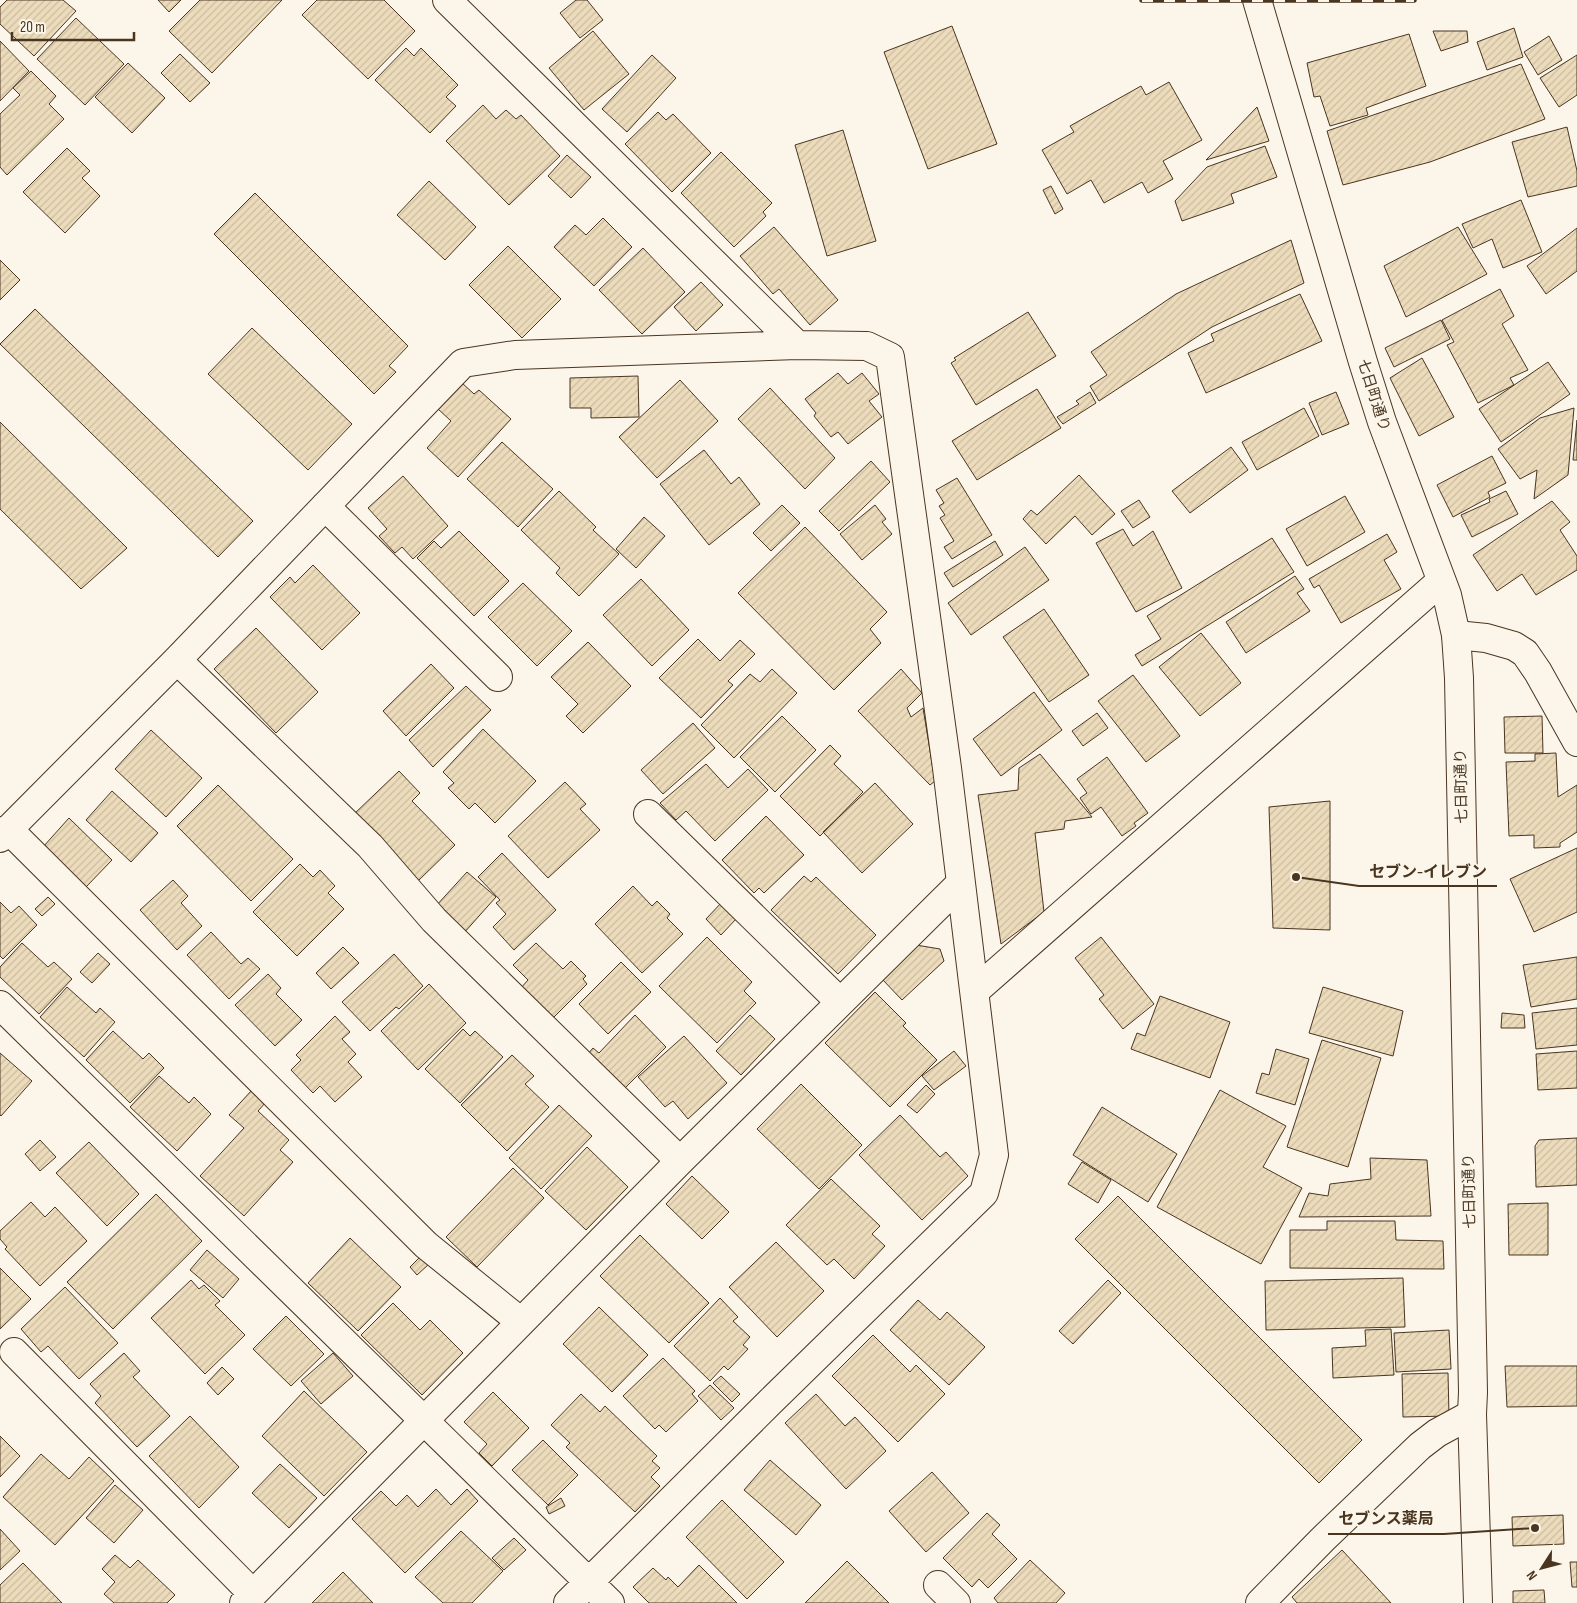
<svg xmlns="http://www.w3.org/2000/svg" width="1577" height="1603" viewBox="0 0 1577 1603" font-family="'Sofia Sans Condensed','Noto Sans JP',sans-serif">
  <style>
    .building { fill: url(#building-hatch); stroke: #4a3520 }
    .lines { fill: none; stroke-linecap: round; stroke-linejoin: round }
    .street-casing { stroke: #4a3520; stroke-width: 30 }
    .highway-casing { stroke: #4a3520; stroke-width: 30 }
    .street { stroke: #fbf6e9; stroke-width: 28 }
    .highway { stroke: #fbf6e9; stroke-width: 28 }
    .rail-casing { stroke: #4a3520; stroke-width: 5.5 }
    .rail { stroke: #fbf6e9; stroke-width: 4; stroke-dasharray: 11; stroke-linecap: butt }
    .labels { text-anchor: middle; stroke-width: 4; stroke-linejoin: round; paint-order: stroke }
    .street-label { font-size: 15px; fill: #4a3520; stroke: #fbf6e9 }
    .leader { fill: none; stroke: #4a3520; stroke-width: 2 }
    .callout-dot { fill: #4a3520; stroke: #fbf6e9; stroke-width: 2 }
    .callout-label { font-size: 16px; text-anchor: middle; font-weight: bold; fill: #4a3520; stroke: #fbf6e9; stroke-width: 4; stroke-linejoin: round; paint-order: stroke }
  </style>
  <defs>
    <pattern id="building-hatch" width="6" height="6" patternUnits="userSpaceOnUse" patternTransform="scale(1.25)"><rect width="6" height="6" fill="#ecdcbc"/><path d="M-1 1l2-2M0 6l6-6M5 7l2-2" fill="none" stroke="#ccbda1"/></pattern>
  </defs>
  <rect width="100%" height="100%" fill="#fbf6e9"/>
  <path class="building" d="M7 0H63L76 11 34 56 0 24V7Z
    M158 0H181L169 12Z
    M200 0H282L212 73 169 31Z
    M317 0H384L415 31 368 79 302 15Z
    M576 0H587L603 20 580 38 560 13Z
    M76 18 124 64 85 105 37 59Z
    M952 26 997 144 928 169 884 52Z
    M1514 28 1523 57 1487 70 1477 42Z
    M593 31 629 74 584 110 549 68Z
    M1433 31H1467L1468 42 1441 51Z
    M1409 34 1426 86 1366 108 1368 115 1330 126 1320 96 1314 97 1307 63Z
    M1549 36 1562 60 1538 75 1524 52Z
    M0 41 29 71 0 101Z
    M406 48 414 56 421 48 458 85 446 97 456 106 430 133 375 80Z
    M180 54 210 83 190 102 161 73Z
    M652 55 676 78 627 132 602 109Z
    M1577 55V95L1559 107 1540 78Z
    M128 63 165 98 132 133 95 97Z
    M1521 64 1545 119 1430 162 1343 185 1327 131Z
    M31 71 56 96 49 104 64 119 7 175 0 167V114L20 95 13 88Z
    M1169 82 1202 140 1163 161 1173 179 1148 193 1142 182 1104 203 1091 180 1067 194 1042 150 1074 132 1070 126 1141 86 1146 95Z
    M483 105 496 119 506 110 516 119 521 115 560 156 509 205 446 141Z
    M1257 107 1269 141 1206 160 1207 159Z
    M658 112 666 120 673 114 711 153 672 192 625 144Z
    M1567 127 1577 171V186L1528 197 1512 142Z
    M843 130 876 241 827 256 795 145Z
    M1265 146 1277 177 1231 194 1234 203 1182 221 1175 201 1207 167Z
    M67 148 90 171 82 178 100 196 65 233 23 192Z
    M721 152 772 203 763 212 766 216 734 247 681 193Z
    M567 155 591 177 571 198 548 176Z
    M429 181 476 227 445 260 397 215Z
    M1051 186 1063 209 1055 214 1043 190Z
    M255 193 408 346 389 366 396 372 374 394 214 234Z
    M1521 200 1542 252 1503 268 1492 239 1473 248 1462 224Z
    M603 218 632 247 594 286 554 247 575 225 586 235Z
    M774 227 838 300 810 325 779 289 773 294 740 256Z
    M1458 227 1487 274 1406 317 1384 266Z
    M1577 228V271L1546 294 1527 266Z
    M1291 240 1304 283 1212 327 1099 401 1090 386 1107 375 1091 352 1176 294Z
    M508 246 561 299 522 338 469 285Z
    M643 248 685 292 642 334 599 290Z
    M0 260 20 280 0 300Z
    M701 282 723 305 696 331 674 307Z
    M1500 289 1514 316 1502 324 1528 370 1510 378 1514 385 1478 403 1447 345 1454 342 1442 320Z
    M1300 294 1322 341 1206 393 1188 353 1214 341 1211 334Z
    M35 309 253 521 218 557 0 344Z
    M1028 312 1056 356 976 405 951 363 956 360 954 358Z
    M1441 320 1450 339 1394 367 1385 348Z
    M252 328 352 424 308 470 208 374Z
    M1422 358 1454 417 1419 436 1390 378Z
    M1548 362 1570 394 1501 442 1479 409Z
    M838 373 848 384 862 373 879 394 869 401 882 417 848 444 838 432 831 437 814 416 816 413 805 399Z
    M638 376 639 417 591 418V408H570V378Z
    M680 380 718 421 657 478 619 437Z
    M461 382 474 394 479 390 511 419 458 477 427 448 451 421 437 408Z
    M770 388 835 458 805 489 738 419Z
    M1037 389 1061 428 977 480 952 441Z
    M1090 392 1096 403 1063 424 1057 417 1079 404 1076 401Z
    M1336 392 1349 424 1322 435 1309 403Z
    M1304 408 1319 436 1257 470 1242 442Z
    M1574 408 1568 475 1534 499 1537 470 1520 479 1498 449 1540 418Z
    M1577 420V460H1573Z
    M0 422 127 548 81 589 0 509Z
    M502 442 553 489 518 527 467 479Z
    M1231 447 1248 470 1190 513 1172 491Z
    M704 450 731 484 739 477 760 504 709 545 660 484Z
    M1492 456 1506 483 1488 492 1490 497 1453 517 1437 485Z
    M871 461 890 482 839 531 819 511Z
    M1079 475 1115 514 1092 535 1075 516 1046 544 1023 519 1031 510 1037 515Z
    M403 476 448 526 413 559 402 547 395 553 379 536 387 529 368 508Z
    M957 478 992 535 952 559 944 547 954 541 940 518 945 515 939 506 944 503 936 490Z
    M559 491 596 527 593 530 619 554 579 596 556 573 560 568 521 530Z
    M1506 491 1518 514 1472 537 1461 515 1490 502 1489 499Z
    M1345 496 1365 532 1307 566 1286 529Z
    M1139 500 1150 517 1133 528 1121 511Z
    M1552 501 1570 522 1560 530 1577 556V570L1536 595 1522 574 1497 591 1473 555Z
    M782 505 800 523 771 551 753 533Z
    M875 505 886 519 882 522 892 534 862 560 840 534Z
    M644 517 665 536 636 568 616 549Z
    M805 527 887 612 870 629 881 643 834 690 738 593Z
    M1123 529 1133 546 1153 531 1182 588 1136 612 1096 543Z
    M459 531 509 581 474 616 417 558 434 541 441 548Z
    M1387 534 1397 552 1384 560 1401 589 1341 623 1319 585 1314 588 1309 579Z
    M1272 538 1294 572 1142 666 1135 655 1161 639 1147 616Z
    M995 541 1003 555 953 587 944 573Z
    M1025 547 1049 580 971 635 948 603Z
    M313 565 360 613 322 650 270 597 290 577 295 583Z
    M1295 576 1304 589 1297 593 1310 611 1246 653 1226 622Z
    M641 579 689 630 652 666 603 615Z
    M523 583 572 631 537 666 488 617Z
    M1044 609 1089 675 1049 702 1003 637Z
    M256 628 318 692 276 733 214 669Z
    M1201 633 1241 683 1200 716 1159 667Z
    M698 639 720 661 740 640 755 654 728 681 733 685 701 718 659 678Z
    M588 642 631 686 583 733 566 716 578 704 551 677Z
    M431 664 454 688 406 736 383 711Z
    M772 669 797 693 734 758 701 725 750 674 760 682Z
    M901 669 922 693 907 708 911 717 923 708 935 781 930 785 858 711Z
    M1133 675 1180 736 1146 762 1098 701Z
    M466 686 491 710 433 767 409 740Z
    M1034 692 1062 730 1001 776 973 739Z
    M1097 713 1108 728 1083 746 1072 731Z
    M782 716 816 750 775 792 740 757Z
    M1542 716 1543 753H1505L1504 717Z
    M693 723 715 748 663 794 641 770Z
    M483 729 536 781 495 823 475 803 469 809 448 788 454 783 443 772Z
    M151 730 202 778 166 817 115 769Z
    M830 745 841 756 834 764 863 792 820 836 780 796Z
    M1556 753 1558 797 1577 785V832L1560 843V847L1534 848V835L1509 836 1506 762 1535 761V754Z
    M1040 754 1092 817 1065 821 1064 829 1035 833 1044 912 1001 944 978 795 1018 790 1019 768Z
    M1107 757 1148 813 1134 823 1136 826 1122 836 1101 807 1091 814 1080 798 1087 793 1077 779Z
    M706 764 728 788 748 769 768 790 715 841 686 811 676 820 660 803Z
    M399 771 420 793 412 801 455 845 418 881 353 815Z
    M565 782 586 804 580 809 600 830 548 878 508 836Z
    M875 783 913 824 862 873 823 832Z
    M218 785 293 859 251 901 177 826Z
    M112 791 158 833 131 862 86 820Z
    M1330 801V930L1273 928 1269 807Z
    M766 816 804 855 764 893 759 888 754 893 722 860Z
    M69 818 112 860 85 888 43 847Z
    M1577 848V912L1534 932 1510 879Z
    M502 853 556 910 514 950 493 927 506 914 496 903 500 900 478 877Z
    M300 864 313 877 320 870 335 886 328 893 344 909 297 956 253 912Z
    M467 872 496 897 463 934 435 907Z
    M804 876 811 882 816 877 876 935 838 974 771 910Z
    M173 880 188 896 181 903 202 926 177 950 140 910Z
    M633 886 652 906 657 901 670 914 667 918 683 934 642 973 595 924Z
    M48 897 55 904 42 916 35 909Z
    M0 902 11 913 19 906 37 925 3 959 0 956Z
    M722 902 737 918 721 935 706 919Z
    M211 932 241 964 248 958 260 969 229 999 187 955Z
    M707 937 752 982 744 991 756 1003 717 1043 659 986Z
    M1101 937 1154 1004 1123 1029 1099 999 1104 995 1075 958Z
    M22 943 48 967 54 962 72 979 39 1014 0 977V967Z
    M536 943 563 969 571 961 586 976 583 979 587 984 549 1022 520 989 528 980 513 965Z
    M916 945 940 949 944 961 902 1000 882 979Z
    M343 947 359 963 331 989 316 973Z
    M98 953 110 964 92 983 80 972Z
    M394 954 423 986 399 1009 396 1007 370 1031 342 1002Z
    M1577 957V999L1531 1007 1523 965Z
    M621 962 651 992 608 1034 579 1004Z
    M268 974 281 988 276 994 302 1020 275 1046 235 1005Z
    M429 984 466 1023 418 1070 381 1031Z
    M67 987 96 1013 100 1008 115 1022 84 1057 40 1017Z
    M1323 987 1403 1011 1393 1056 1309 1033Z
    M875 992 906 1023 903 1026 937 1060 890 1107 825 1043Z
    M1160 996 1230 1022 1210 1078 1131 1049 1137 1033 1145 1036Z
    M1577 1008V1045L1536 1049 1532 1013Z
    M1502 1013 1524 1015 1525 1028H1501Z
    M635 1015 666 1047 620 1093 587 1055 593 1048 599 1053Z
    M750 1015 775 1039 741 1075 716 1051Z
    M335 1016 350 1032 342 1039 356 1054 348 1062 362 1077 335 1102 320 1086 313 1093 291 1070 301 1060 296 1055Z
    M463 1029 470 1036 475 1031 503 1057 460 1103 425 1069Z
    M113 1031 143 1059 149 1053 164 1068 130 1103 86 1060Z
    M684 1036 727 1083 688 1119 673 1101 665 1107 638 1077Z
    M1322 1040 1381 1058 1348 1167 1287 1147Z
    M1276 1049 1309 1059 1295 1105 1256 1093 1262 1073 1269 1075Z
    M954 1051 966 1066 934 1090 922 1076Z
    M1577 1051V1088L1538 1090 1536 1054Z
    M0 1053 32 1081 1 1116 0 1115Z
    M512 1055 534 1076 525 1084 549 1107 507 1151 461 1105Z
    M159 1076 189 1103 194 1097 211 1114 177 1151 130 1107Z
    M801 1084 862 1145 819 1189 757 1129Z
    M926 1085 935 1094 917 1113 907 1105Z
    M252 1090 266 1102 258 1111 289 1140 280 1150 293 1162 244 1216 200 1176 244 1128 229 1115Z
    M1220 1090 1286 1126 1263 1167 1302 1188 1261 1264 1157 1207Z
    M559 1105 592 1136 541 1189 509 1158Z
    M1102 1107 1177 1154 1148 1202 1073 1155Z
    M900 1115 940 1157 946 1152 968 1176 922 1220 859 1155Z
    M1577 1138V1185L1536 1187 1535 1146 1539 1140Z
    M40 1140 56 1157 40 1171 25 1154Z
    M89 1142 139 1194 107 1226 56 1173Z
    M587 1147 628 1187 586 1230 545 1191Z
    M1370 1158 1427 1160 1431 1216 1299 1217 1309 1193 1328 1196 1330 1184 1371 1179Z
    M1082 1162 1111 1180 1098 1203 1068 1184Z
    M513 1168 544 1198 477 1267 446 1237Z
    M692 1176 729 1212 702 1239 666 1204Z
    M831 1179 880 1226 872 1234 885 1246 854 1279 834 1259 827 1265 786 1225Z
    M156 1194 202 1241 113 1329 67 1282Z
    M1118 1196 1362 1440 1319 1483 1075 1239Z
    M31 1202 45 1217 55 1207 87 1241 40 1286 5 1249 7 1247 0 1239V1231Z
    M1548 1203V1255H1509L1508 1204Z
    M1327 1221H1395L1396 1240 1443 1241 1444 1269 1290 1268V1230H1327Z
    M640 1235 709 1303 669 1343 600 1276Z
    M350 1238 401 1287 358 1331 308 1283Z
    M776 1242 824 1291 777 1337 729 1287Z
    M207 1250 239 1279 223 1298 190 1270Z
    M421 1256 429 1264 417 1275 410 1267Z
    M0 1268 31 1299 0 1329Z
    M1403 1278 1405 1327 1266 1330 1265 1281Z
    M191 1280 199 1289 204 1285 220 1301 215 1305 245 1335 205 1374 151 1318Z
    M1108 1280 1121 1293 1073 1344 1059 1331Z
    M65 1287 118 1343 79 1379 48 1346 41 1352 21 1329Z
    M720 1298 738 1317 733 1321 750 1337 743 1345 748 1349 728 1370 724 1366 710 1381 674 1346Z
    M918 1300 940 1320 947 1312 985 1347 949 1385 890 1330Z
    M393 1303 420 1330 430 1320 463 1353 422 1395 361 1335Z
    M599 1307 648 1355 612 1392 563 1344Z
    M286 1316 324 1354 291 1386 253 1349Z
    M1391 1329 1394 1375 1333 1378 1332 1348 1366 1346 1365 1330Z
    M1449 1330 1451 1369 1396 1372 1394 1333Z
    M873 1335 910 1372 916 1365 945 1394 898 1442 832 1376Z
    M124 1353 140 1371 133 1377 170 1416 137 1447 95 1403 101 1396 90 1384Z
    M333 1353 353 1376 321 1404 301 1381Z
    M663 1358 695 1391 692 1394 698 1401 666 1432 659 1425 655 1429 623 1396Z
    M1505 1366H1577V1406L1507 1407Z
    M222 1367 234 1379 218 1395 207 1383Z
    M1448 1373 1449 1416 1403 1417 1402 1374Z
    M721 1376 740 1394 732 1402 713 1383Z
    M710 1385 734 1408 721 1420 698 1396Z
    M304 1391 367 1452 324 1496 262 1436Z
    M493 1392 529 1428 492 1466 479 1453 487 1444 464 1422Z
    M581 1394 600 1412 605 1406 657 1456 652 1461 660 1468 651 1477 660 1486 635 1512 566 1447 570 1443 551 1425Z
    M816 1394 845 1426 855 1417 886 1451 846 1489 785 1423Z
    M190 1416 239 1467 199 1508 149 1456Z
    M0 1436 20 1456 0 1477Z
    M543 1440 578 1475 548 1505 512 1470Z
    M41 1454 69 1479 89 1457 114 1481 55 1545 3 1497Z
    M770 1460 821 1505 796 1535 744 1490Z
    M280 1464 317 1498 289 1528 252 1493Z
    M932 1472 969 1513 926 1552 889 1511Z
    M115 1485 143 1510 114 1543 86 1518Z
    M436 1489 451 1505 467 1489 478 1501 405 1573 352 1519 381 1491 396 1506 407 1495 418 1507Z
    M561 1498 565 1506 549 1514 546 1507Z
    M722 1500 784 1562 747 1599 686 1537Z
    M987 1513 1000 1525 992 1534 1017 1559 988 1588 979 1579 972 1587 943 1558Z
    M1563 1515 1564 1544 1513 1546 1512 1517Z
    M0 1529 20 1551 0 1570Z
    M461 1531 503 1571 472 1603H443L415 1577Z
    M514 1538 526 1550 504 1570 492 1558Z
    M1342 1550 1391 1603H1297L1292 1597Z
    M115 1555 130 1568 138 1560 175 1595 167 1603H114L104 1594 115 1582 102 1569Z
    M1030 1560 1065 1593 1056 1603H998L994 1598Z
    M847 1561 889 1603H805Z
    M1570 1562H1577V1587H1572Z
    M23 1563 62 1603H0V1585Z
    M699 1565 737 1603H649L633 1587 653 1568 666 1580 668 1577 678 1587Z
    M343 1572 373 1603H312Z
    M1544 1590 1545 1603H1513V1591Z"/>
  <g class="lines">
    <g class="street-casing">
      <path id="street" d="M447 0 797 345
        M325 506 498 677
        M1456 635 1486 638 1514 646 1525 653 1538 672 1577 742
        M177 660 370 846 434 920 680 1161
        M648 814 840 1002
        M8 829 426 1245 521 1322
        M0 838 177 660 463 363 515 355 797 345 867 346 890 357 947 768 994 1155 984 1193 770 1402 568 1603
        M975 991 1441 581
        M0 1005 610 1603
        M14 1352 253 1594
        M938 1585 956 1603
        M244 1603 680 1161 961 883
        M1260 1603 1323 1539 1420 1446 1437 1433 1472 1414"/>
    </g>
    <g class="highway-casing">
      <path id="highway" d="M1257 0 1363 362 1382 422 1447 595 1456 635 1459 678 1473 1392 1472 1414 1478 1603"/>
    </g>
    <use href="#street" class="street"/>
    <use href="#highway" class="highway"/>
    <g class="rail-casing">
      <path id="rail" d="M1142 0H1414"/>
    </g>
    <use href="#rail" class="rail"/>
  </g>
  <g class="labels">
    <g class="street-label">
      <text transform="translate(1374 395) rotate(72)" y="5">七日町通り</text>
      <text transform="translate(1461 786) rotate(-91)" y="5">七日町通り</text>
      <text transform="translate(1469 1191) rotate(-91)" y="5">七日町通り</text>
    </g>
  </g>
  <path class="leader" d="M1296 877L1359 886H1497M1535 1528L1444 1534H1328"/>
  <g class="callout-dot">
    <circle cx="1296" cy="877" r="5"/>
    <circle cx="1535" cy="1528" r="5"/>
  </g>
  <g class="callout-label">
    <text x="1428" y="877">セブン-イレブン</text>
    <text x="1386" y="1524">セブンス薬局</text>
  </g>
  <g transform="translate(1542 1568) rotate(234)" stroke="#fbf6e9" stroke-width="4" paint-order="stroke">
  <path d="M0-4L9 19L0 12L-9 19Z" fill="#4a3520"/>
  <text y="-8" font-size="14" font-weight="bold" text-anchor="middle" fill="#4a3520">N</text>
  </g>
  <path d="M12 32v8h122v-8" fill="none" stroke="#4a3520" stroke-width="2.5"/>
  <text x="20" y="32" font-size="15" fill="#4a3520" stroke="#fbf6e9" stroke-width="4" paint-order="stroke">20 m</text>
</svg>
